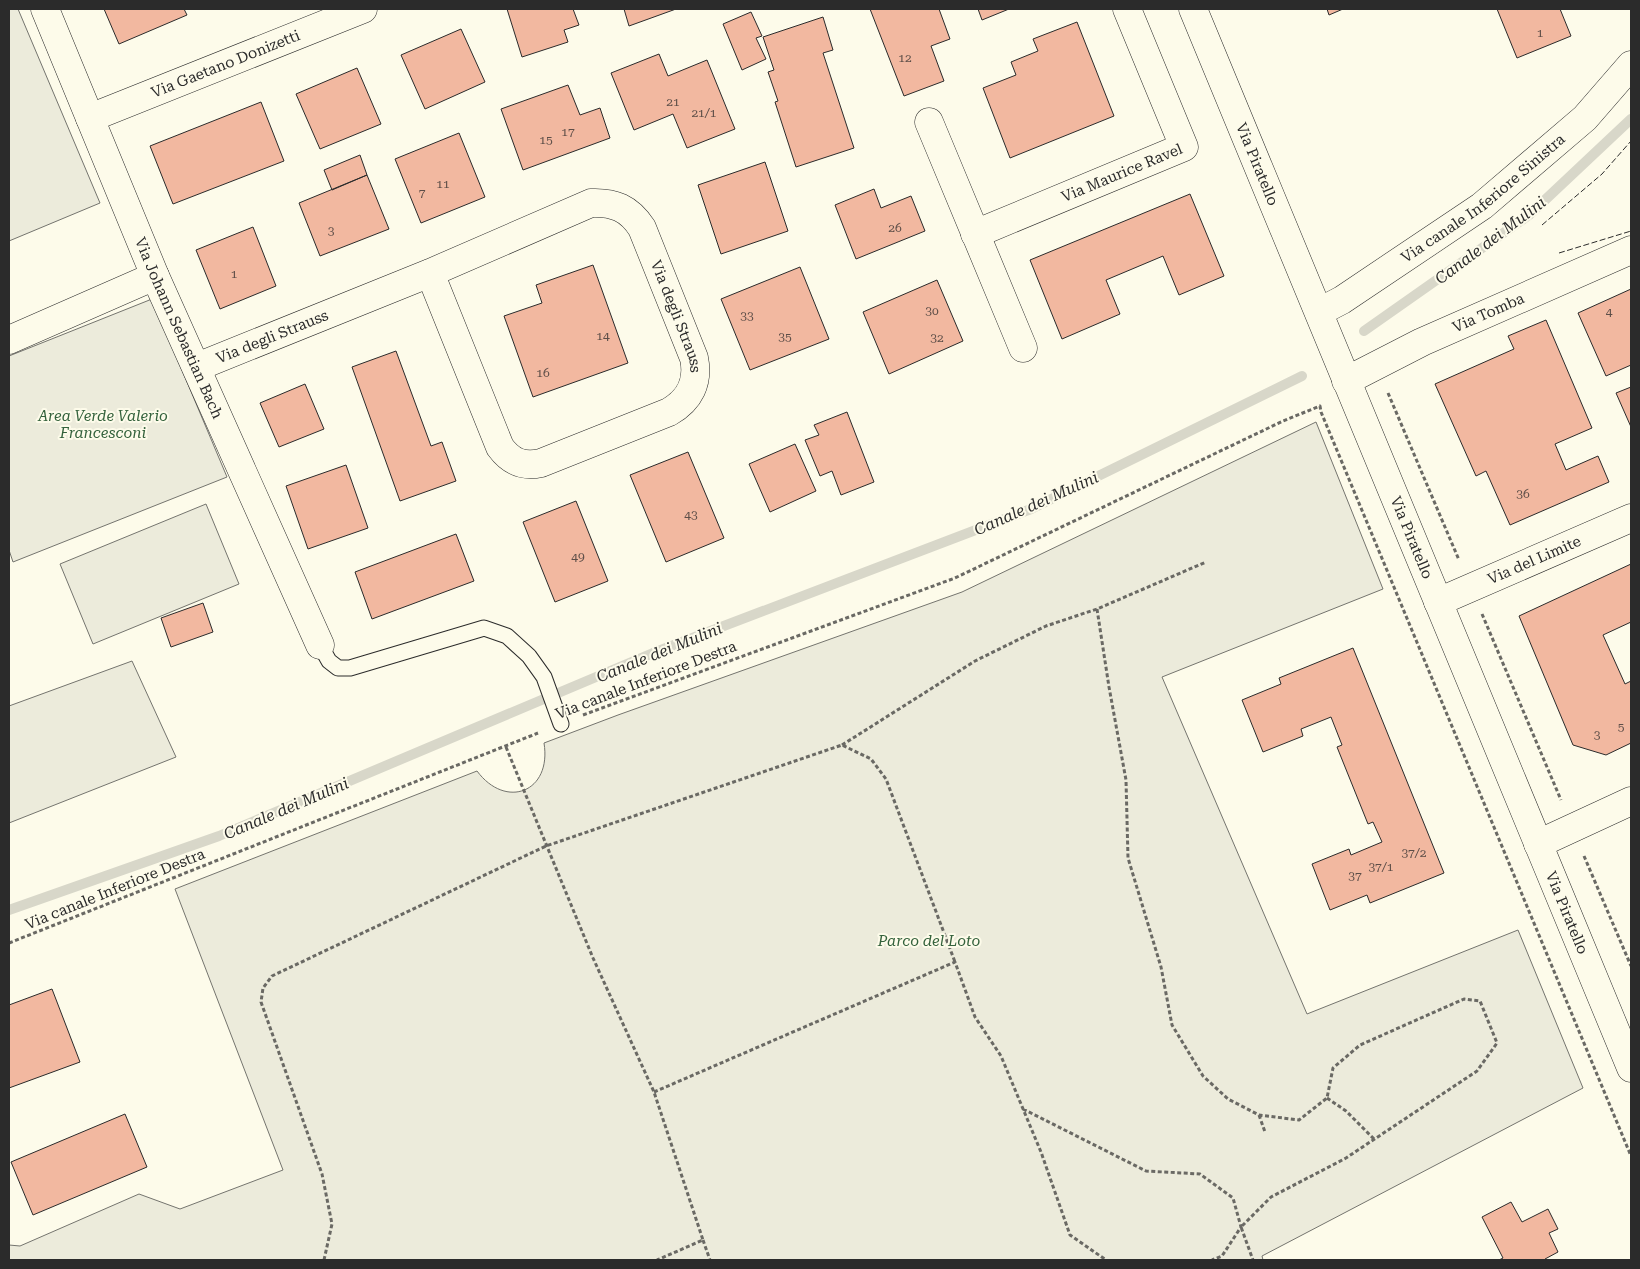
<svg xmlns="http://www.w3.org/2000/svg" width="1640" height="1269" viewBox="0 0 1640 1269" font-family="'Roboto Serif',serif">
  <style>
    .green { fill: #ecebdb; stroke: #74746e }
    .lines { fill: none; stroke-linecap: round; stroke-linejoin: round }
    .stream { stroke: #d8d7c9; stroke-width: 10 }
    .building { fill: #f2b8a0; stroke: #2b2b2b }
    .service-casing { stroke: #2b2b2b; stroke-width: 17 }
    .minor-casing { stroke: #2b2b2b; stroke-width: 29 }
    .primary-casing { stroke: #2b2b2b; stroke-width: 29 }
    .path { stroke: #6a6964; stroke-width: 3; stroke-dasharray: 4 2.5; stroke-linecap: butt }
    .service { stroke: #fdfbea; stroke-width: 15 }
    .minor { stroke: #fdfbea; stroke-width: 28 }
    .primary { stroke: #fdfbea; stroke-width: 28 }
    .fence { stroke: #2b2b2b; stroke-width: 1; stroke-dasharray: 6 2.5; stroke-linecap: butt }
    .labels { text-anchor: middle; stroke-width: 4; stroke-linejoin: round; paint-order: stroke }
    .number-label { font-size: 12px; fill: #5d4e48 }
    .street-label { font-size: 15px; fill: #2b2b2b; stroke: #fdfbea }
    .park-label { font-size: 15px; font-style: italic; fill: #34623c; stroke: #fdfbea }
    .water-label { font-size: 16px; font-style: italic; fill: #2b2b2b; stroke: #fdfbea }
  </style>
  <rect width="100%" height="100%" fill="#fdfbea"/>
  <path class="green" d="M9 9H18L100 203 9 241Z
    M152 299 227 477 13 562 9 550V356Z
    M1316 422 1383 589 1162 677 1307 1014 1518 930 1583 1088 1262 1256 1263 1260H9V1245L20 1246 139 1194 180 1209 283 1170 175 889 477 771C506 810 552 792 544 743L618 715 962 592Z
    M206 504 239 584 93 644 60 564Z
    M132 661 176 757 9 823V706Z"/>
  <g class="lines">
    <path class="stream" d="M1364 331 1529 215 1631 119
      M9 910 219 836 653 653 1031 509 1302 376"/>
  </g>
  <path class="building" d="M104 9H184L187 15 119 44Z
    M507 9H573L579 25 564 30 568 42 522 57Z
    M624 9H676L629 26Z
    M870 9H939L950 39 931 46 944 81 904 96Z
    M978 9H1009L982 20Z
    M1327 9H1343L1329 15Z
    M1497 9H1560L1571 36 1517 58Z
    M751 12 762 36 756 38 766 59 742 70 723 24Z
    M823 17 833 50 823 53 854 148 796 167 775 102 778 101 768 72 774 70 763 37Z
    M1077 22 1114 116 1010 158 983 88 1016 75 1011 62 1038 51 1033 39Z
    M461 29 485 82 425 109 401 55Z
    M659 54 668 76 707 60 735 129 687 148 673 114 634 130 611 73Z
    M357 68 381 124 320 149 296 94Z
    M568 85 580 115 600 108 610 138 523 170 501 109Z
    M261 102 284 161 173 204 150 146Z
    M459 133 485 197 421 223 395 159Z
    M360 155 367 175 332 190 324 170Z
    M765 162 788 231 721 254 698 185Z
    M367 175 389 229 320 256 299 203Z
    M874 189 881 208 911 196 925 231 856 259 835 205Z
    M1190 194 1224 276 1179 295 1163 256 1106 280 1120 314 1062 339 1030 260Z
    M253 227 276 286 220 309 196 250Z
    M593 265 628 363 533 397 504 316 542 303 536 285Z
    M800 267 829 339 750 370 721 299Z
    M937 280 963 341 889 374 863 312Z
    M1631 289V365L1606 376 1578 313Z
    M1546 320 1592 428 1555 444 1566 470 1598 456 1609 482 1510 525 1486 471 1476 476 1435 384 1514 349 1508 336Z
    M396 351 431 446 442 442 456 481 400 501 352 367Z
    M305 384 324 429 279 447 260 403Z
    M1631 387V427L1616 393Z
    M847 412 874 482 841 495 832 471 820 476 805 440 819 435 814 425Z
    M795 444 816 491 770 512 749 464Z
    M688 452 724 538 666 562 630 475Z
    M346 465 368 528 308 549 286 486Z
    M576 501 608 581 555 602 523 522Z
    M456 534 474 581 372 619 355 572Z
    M1631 564V622L1603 635 1625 684 1631 681V743L1606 755 1573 745 1519 616Z
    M203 603 213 632 171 647 161 618Z
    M1353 648 1444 873 1370 903 1367 895 1330 910 1312 864 1349 849 1351 855 1382 842 1373 822 1368 824 1337 747 1342 745 1331 717 1301 729 1303 736 1263 752 1242 700 1281 684 1279 678Z
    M52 989 80 1062 9 1088V1005Z
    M125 1114 147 1167 33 1215 11 1162Z
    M1511 1202 1522 1222 1548 1209 1558 1229 1549 1233 1558 1252 1545 1259 1546 1260H1499L1503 1258 1482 1217Z"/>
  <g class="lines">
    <g class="service-casing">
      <path id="service" d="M320 645 329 661 338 668H350L484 628 507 636 529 656 544 677 561 724"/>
    </g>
    <g class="minor-casing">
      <g id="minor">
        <path id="s1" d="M45 9 155 276 320 645"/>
        <path id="s2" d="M90 118 363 9"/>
        <path d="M929 122 1023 348"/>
        <path id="s3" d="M975 234 1184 147 1127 9"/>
        <path id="s4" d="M1319 312 1342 300 1482 206 1585 118 1631 65"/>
        <path d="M9 340 155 276"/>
        <path id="s5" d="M197 367 430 273 591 203C614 202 629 208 642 228L694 358C699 382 690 400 669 412L541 463C523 467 511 462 500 447L430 273"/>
        <path id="s6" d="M1346 381 1422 342 1631 250"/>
        <path id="s7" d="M1438 602 1631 518"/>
        <path d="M1538 844 1631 801"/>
      </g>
    </g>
    <g class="primary-casing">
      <g id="primary">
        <path id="s8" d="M1193 9 1631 1068"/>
      </g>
    </g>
    <path class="path" d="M1388 393 1459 560
      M1097 609 1109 687 1126 780 1128 858 1161 967 1172 1025 1203 1076 1228 1099 1259 1115 1299 1120 1327 1098 1333 1068 1360 1045 1464 999 1480 1001 1497 1043 1477 1071 1346 1158 1271 1197 1241 1227 1253 1260
      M1482 614 1561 800
      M583 715 955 578 1283 421 1320 406 1321 412 1631 1156
      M842 745 975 661 1046 626 1097 609 1206 562
      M506 747 593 958 654 1092 703 1240 657 1260
      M1584 856 1631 966
      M9 943 538 733
      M654 1092 955 962 975 1017 1001 1056 1041 1152 1070 1235 1106 1260
      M1327 1098 1346 1111 1374 1139
      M1023 1109 1146 1171 1200 1174 1233 1198 1241 1227 1222 1256 1212 1260
      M1259 1115 1265 1132
      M703 1240 710 1260
      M324 1260 332 1224 322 1174 261 1002 263 988 272 976 546 846 842 745 871 759 886 779 955 962"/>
    <use href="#service" class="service"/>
    <use href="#minor" class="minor"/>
    <use href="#primary" class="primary"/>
    <path class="fence" d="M1542 225 1602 174 1631 141
      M1559 253 1631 231"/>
  </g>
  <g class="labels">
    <g class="number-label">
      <text x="1540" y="37">1</text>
      <text x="905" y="62">12</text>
      <text x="673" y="106">21</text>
      <text x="704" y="117">21/1</text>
      <text x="568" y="136">17</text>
      <text x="546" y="144">15</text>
      <text x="443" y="188">11</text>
      <text x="422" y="197">7</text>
      <text x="895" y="232">26</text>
      <text x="331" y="235">3</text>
      <text x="234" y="278">1</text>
      <text x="932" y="315">30</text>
      <text x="1609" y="316">4</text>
      <text x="747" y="320">33</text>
      <text x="603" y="340">14</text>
      <text x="785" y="341">35</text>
      <text x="937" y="342">32</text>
      <text x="543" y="377">16</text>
      <text x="1523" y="498">36</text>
      <text x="691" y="519">43</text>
      <text x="578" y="561">49</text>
      <text x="1621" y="731">5</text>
      <text x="1597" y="739">3</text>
      <text x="1414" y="857">37/2</text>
      <text x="1381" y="871">37/1</text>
      <text x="1355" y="880">37</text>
    </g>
    <g class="street-label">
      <text dy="5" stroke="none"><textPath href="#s2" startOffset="146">Via Gaetano Donizetti</textPath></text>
      <text dy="5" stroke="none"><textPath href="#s8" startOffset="168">Via Piratello</textPath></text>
      <text dy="5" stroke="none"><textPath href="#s3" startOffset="159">Via Maurice Ravel</textPath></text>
      <text dy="5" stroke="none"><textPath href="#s4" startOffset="200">Via canale Inferiore Sinistra</textPath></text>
      <text dy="5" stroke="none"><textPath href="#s6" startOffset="158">Via Tomba</textPath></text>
      <text dy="5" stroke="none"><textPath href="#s5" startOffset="582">Via degli Strauss</textPath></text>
      <text dy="5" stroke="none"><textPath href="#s1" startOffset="346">Via Johann Sebastian Bach</textPath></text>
      <text dy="5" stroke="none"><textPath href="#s5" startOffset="81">Via degli Strauss</textPath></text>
      <text dy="5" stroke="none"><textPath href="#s8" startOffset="572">Via Piratello</textPath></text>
      <text dy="5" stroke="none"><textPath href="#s7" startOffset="105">Via del Limite</textPath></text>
      <text transform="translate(646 680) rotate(-21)" y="5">Via canale Inferiore Destra</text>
      <text transform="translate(115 889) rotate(-22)" y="5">Via canale Inferiore Destra</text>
      <text dy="5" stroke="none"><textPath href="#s8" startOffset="978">Via Piratello</textPath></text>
    </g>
    <g class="park-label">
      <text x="103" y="421">Area Verde Valerio<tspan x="103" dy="17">Francesconi</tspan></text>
      <text x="929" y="946">Parco del Loto</text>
    </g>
    <g class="water-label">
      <text transform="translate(1490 240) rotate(-37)" y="6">Canale dei Mulini</text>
      <text transform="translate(1036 503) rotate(-24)" y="6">Canale dei Mulini</text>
      <text transform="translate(659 652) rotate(-22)" y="6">Canale dei Mulini</text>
      <text transform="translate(286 808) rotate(-23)" y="6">Canale dei Mulini</text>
    </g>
  </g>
  <rect width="1640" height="1269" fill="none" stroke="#2b2b2b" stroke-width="20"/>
</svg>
